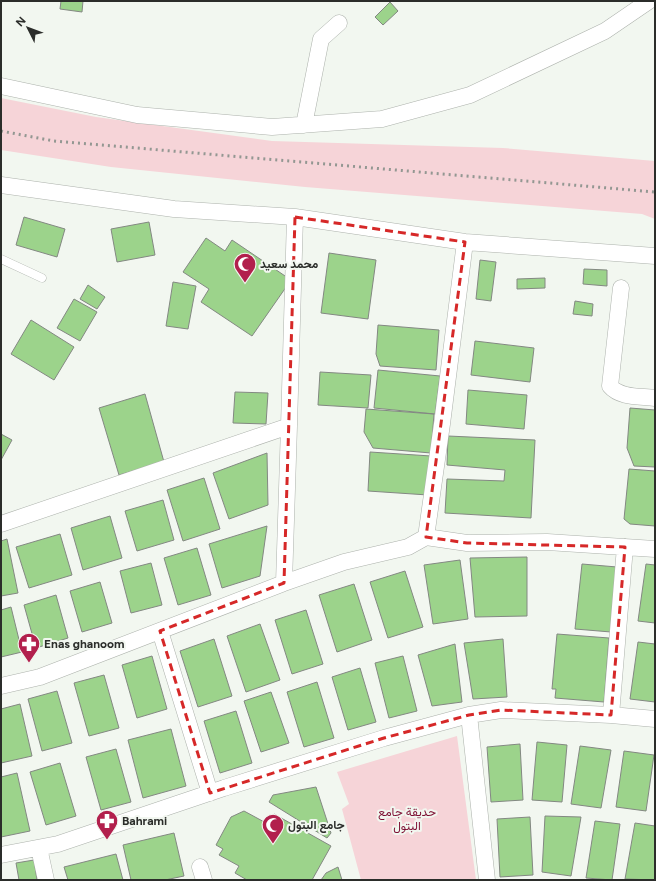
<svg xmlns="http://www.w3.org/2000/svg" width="656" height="881" viewBox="0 0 656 881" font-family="Figtree,Vazirmatn,sans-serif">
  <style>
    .green { fill: #f6d4d8 }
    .building { fill: #9cd38b; stroke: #838882 }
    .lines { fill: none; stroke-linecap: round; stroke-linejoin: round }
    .lane-casing { stroke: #adb2ac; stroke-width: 9 }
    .street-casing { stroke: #adb2ac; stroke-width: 17 }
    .lane { stroke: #fff; stroke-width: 8 }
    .street { stroke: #fff; stroke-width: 16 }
    .rail { stroke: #939792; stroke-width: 3; stroke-dasharray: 2 4; stroke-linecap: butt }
    .marked { fill: none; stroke: #d62828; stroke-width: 3; stroke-dasharray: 8 5; stroke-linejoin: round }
    .labels { text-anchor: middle; stroke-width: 4; stroke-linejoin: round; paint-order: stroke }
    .poi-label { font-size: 12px; font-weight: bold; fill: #2b2d2a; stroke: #f2f7f0; text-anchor: start }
    .park-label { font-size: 12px; fill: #7d0e32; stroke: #f2f7f0 }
  </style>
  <rect width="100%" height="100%" fill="#f2f7f0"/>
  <path class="green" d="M1 98 96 117 272 141 503 148 655 161V219L642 214 305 187 111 167 1 150Z
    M457 736 476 880H361L342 809 349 804 337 772Z"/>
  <path class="building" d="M61 1H83L82 12 60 9Z
    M390 2 398 11 383 25 375 17Z
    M24 217 65 229 57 257 16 245Z
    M149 222 155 255 117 262 111 229Z
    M206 238 225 251 232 240 291 280 252 336 201 302 209 289 183 272Z
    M329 253 376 260 368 319 321 313Z
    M480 260 496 262 491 301 476 299Z
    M584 269 607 270V286L583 284Z
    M545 278V288L517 289V279Z
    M173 282 196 286 188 329 166 326Z
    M88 285 105 297 97 309 80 299Z
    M74 299 97 312 80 341 57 328Z
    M575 301 593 304 592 316 573 314Z
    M31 320 74 347 54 380 11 354Z
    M378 325 439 330 436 370 380 366 376 354Z
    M475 341 534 348 530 382 471 375Z
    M378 370 440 376 435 414 374 408Z
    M320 372 371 375 368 408 318 405Z
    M468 390 527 395 524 429 466 424Z
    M235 392 268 393 266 424 233 423Z
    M145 394 164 462 119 475 99 408Z
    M630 408 655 410V467L634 466 627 448Z
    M366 409 434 414 431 453 373 448 364 432Z
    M1 434 12 440 1 460Z
    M448 436 535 440 531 518 445 513 447 479 504 481 505 470 447 465Z
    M370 452 431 456 428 495 368 491Z
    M267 453 268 505 229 519 213 473Z
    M629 469 655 471V526L630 524 624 519Z
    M204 478 220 529 183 541 167 490Z
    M163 500 174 540 137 551 125 511Z
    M110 516 122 558 83 570 71 528Z
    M267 526 260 576 222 588 209 544Z
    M60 534 72 575 29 588 16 547Z
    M7 539 18 593 1 596V541Z
    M197 548 211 595 178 605 164 558Z
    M527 557V616L475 617 470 558Z
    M460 560 468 619 433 624 424 565Z
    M151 563 162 605 131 613 120 571Z
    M582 564 617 567 611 632 575 629Z
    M646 564 655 565V623L638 621Z
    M405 571 423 627 388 638 370 582Z
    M100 582 112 623 82 632 70 591Z
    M354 584 372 640 337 652 319 595Z
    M56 595 68 638 36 648 24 605Z
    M11 607 22 652 1 657V610Z
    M306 610 323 664 292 674 275 620Z
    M260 624 280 680 246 692 227 636Z
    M557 634 609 638 604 702 555 698 556 689H552Z
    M214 639 232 696 198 707 180 651Z
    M503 639 507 697 473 699 464 643Z
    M638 642 655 644V702L630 699Z
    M455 644 462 702 432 706 418 655Z
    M152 656 167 709 137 718 122 665Z
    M403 656 417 711 389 718 375 663Z
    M360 668 376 722 348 730 332 677Z
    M104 675 119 728 89 736 74 683Z
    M317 682 334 738 304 747 287 692Z
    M57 691 72 743 42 751 28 699Z
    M271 692 289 743 261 752 244 701Z
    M20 704 32 756 1 763V709Z
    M236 711 252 763 220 773 204 721Z
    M171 729 186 786 143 798 128 740Z
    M537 742 567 745 562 802 532 800Z
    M520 744 523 800 491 802 487 747Z
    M580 746 611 750 601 808 571 804Z
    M116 749 131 802 101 810 86 757Z
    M624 751 654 755 646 811 616 807Z
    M60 763 76 816 46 825 30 772Z
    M17 773 30 831 1 837V777Z
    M316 787 331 833 327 838 269 802 273 795Z
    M244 811 268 824 274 814 331 846 312 880H247L235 873 239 866 219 855 223 849 216 845 231 817Z
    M545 816 581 817 571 876 542 872Z
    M530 817 533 875 500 877 497 819Z
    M595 821 620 824 612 880 586 878Z
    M635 823 655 826V880L625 879Z
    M174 833 184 876 165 880H131L123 845Z
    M116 854 123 880H68L64 867Z
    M34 860 37 880H19L16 863Z
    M338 867 342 880H321L326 873Z"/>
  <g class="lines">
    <g class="lane-casing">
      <path id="lane" d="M1 259 42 278"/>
    </g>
    <g class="street-casing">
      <path id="street" d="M1 86 137 115 272 127 382 119 470 95 605 31 649 1
        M304 125 321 39 339 23
        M1 185 174 209 295 217 465 242 655 256
        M621 288 610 386C620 398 640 396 655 398
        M289 426 295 217
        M1 524 289 426 284 583
        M426 537 442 424 465 242
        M160 631 210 793
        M1 686 40 677 284 583 344 562 408 547 426 537 467 543 547 542 655 549
        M469 715 487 880
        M611 715 625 547
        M39 848 46 880
        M1 855 58 844 224 788 384 738 469 715 501 710 611 715 655 719
        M200 867 204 880"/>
    </g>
    <use href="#lane" class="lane"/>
    <use href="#street" class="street"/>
    <path class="rail" d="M1 131 54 141 655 192"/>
  </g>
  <path class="marked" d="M295 217 465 242 426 537 467 543 625 547 611 715 501 710 469 715 384 738 210 793 160 631 284 583Z"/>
  <defs>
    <g id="mosque-pin" transform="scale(1.15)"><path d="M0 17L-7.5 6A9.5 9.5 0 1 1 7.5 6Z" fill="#b2204d" stroke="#f2f7f0"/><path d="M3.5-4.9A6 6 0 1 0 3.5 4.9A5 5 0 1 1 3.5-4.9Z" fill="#fff"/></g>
    <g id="pharmacy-pin" transform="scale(1.15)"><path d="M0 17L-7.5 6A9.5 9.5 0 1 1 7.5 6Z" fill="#b2204d" stroke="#f2f7f0"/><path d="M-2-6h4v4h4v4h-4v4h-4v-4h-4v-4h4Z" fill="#fff"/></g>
  </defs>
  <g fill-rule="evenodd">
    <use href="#mosque-pin" x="245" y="264"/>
    <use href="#pharmacy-pin" x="29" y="644"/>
    <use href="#pharmacy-pin" x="107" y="821"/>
    <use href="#mosque-pin" x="273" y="825"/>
  </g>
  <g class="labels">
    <g class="poi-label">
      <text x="260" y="268">محمد سعيد</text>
      <text x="44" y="648">Enas ghanoom</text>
      <text x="122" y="825">Bahrami</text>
      <text x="288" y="829">جامع البتول</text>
    </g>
    <g class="park-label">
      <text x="407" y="816">حديقة جامع<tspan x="407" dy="14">البتول</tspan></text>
    </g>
  </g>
  <rect width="656" height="881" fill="none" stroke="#2b2d2a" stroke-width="4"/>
  <g transform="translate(28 28) rotate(312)" stroke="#f2f7f0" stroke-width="3" paint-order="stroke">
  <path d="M0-3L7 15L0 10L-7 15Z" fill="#2b2d2a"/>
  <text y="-6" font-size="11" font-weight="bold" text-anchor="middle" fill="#2b2d2a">N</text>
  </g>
</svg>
